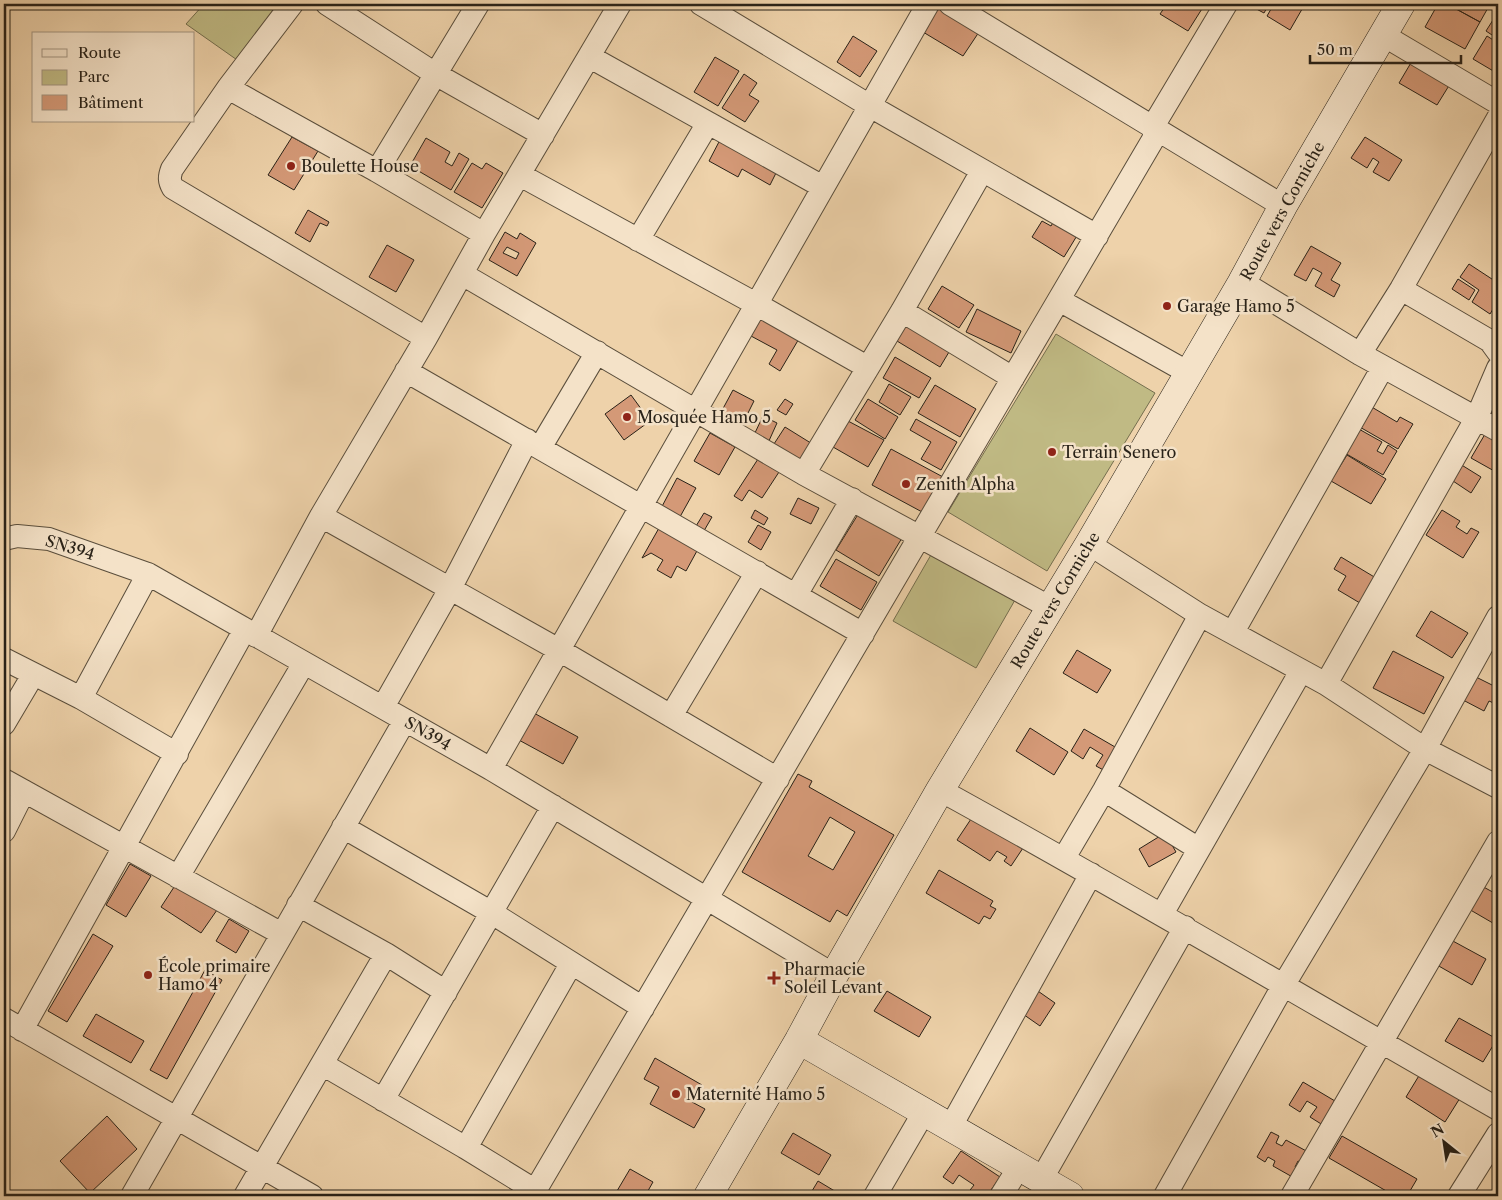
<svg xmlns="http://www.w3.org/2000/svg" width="1502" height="1200" viewBox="0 0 1502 1200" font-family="'Libre Caslon Text',serif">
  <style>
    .green { fill: #c0ba84; stroke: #746e4e }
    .building { fill: #d49977; stroke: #292218; fill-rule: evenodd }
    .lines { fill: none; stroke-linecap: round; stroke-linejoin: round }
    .street-casing { stroke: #5a4e3c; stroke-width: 24 }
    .secondary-casing { stroke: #292218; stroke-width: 29 }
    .street { stroke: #f4e2c8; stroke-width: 22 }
    .secondary { stroke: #f4e2c8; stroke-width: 28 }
    .poi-dot { fill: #8f2418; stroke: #f4e2c8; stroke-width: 2 }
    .labels { text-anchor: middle; stroke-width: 5; stroke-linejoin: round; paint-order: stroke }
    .poi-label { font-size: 16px; fill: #292218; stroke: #f4e2c8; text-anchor: start }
    .street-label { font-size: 16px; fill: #292218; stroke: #f4e2c8 }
  </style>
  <rect width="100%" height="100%" fill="#eed2aa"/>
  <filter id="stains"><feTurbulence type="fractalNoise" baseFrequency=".004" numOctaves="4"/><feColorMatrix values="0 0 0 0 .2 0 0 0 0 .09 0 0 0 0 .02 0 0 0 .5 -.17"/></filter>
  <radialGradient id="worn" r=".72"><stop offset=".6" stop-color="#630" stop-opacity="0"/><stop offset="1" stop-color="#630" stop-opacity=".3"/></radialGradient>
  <path class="green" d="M204 4H284L240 62 186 24Z
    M1056 334 1155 393 1047 571 948 512Z
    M932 553 1015 600 976 668 893 621Z"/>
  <path class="building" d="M736 4H747L744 9Z
    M933 4 979 32 963 56 918 29Z
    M1167 4H1205L1188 31 1160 14Z
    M1247 4H1269L1264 13Z
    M1274 4H1305L1290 30 1267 16Z
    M1438 4H1447L1480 22 1465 49 1425 27Z
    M1447 4H1486L1489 6 1480 22Z
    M1498 12V39L1486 31Z
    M853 36 877 51 860 77 837 62Z
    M1487 36 1498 43V72H1495L1473 59Z
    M715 57 739 71 718 106 694 92Z
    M1412 61 1450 84 1437 105 1399 83Z
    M744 74 757 83 749 95 759 101 745 122 722 108Z
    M292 137 318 151 294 190 268 175Z
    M1365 137 1402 160 1389 181 1373 172 1379 162 1373 158 1367 168 1351 158Z
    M426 138 450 152 445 162 452 166 459 153 469 159 451 190 410 166Z
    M721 138 778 169 770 185 742 169 738 177 709 161Z
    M472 163 482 169 486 163 503 173 482 208 454 192Z
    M308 210 329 222 327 226 320 223 310 242 295 233Z
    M1055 219 1078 234 1064 257 1032 237 1042 221 1051 226Z
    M505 232 517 239 520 233 536 243 517 276 489 260ZM507 247 519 253 516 259 503 253Z
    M387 245 414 260 396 292 369 277Z
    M1311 246 1341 263 1331 280 1340 285 1334 297 1315 286 1322 273 1313 268 1306 281 1294 275Z
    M1469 264 1498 283V301L1490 314 1472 302 1479 290 1460 277Z
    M1458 279 1475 290 1469 300 1452 289Z
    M942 286 974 305 959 328 928 309Z
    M977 309 1021 331 1011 353 966 332Z
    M763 315 800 337 780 371 769 364 777 350 751 336Z
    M904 318 952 347 940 367 892 338Z
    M895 357 931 378 919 398 883 378Z
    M889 384 911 397 900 415 879 402Z
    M935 385 976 409 960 437 918 413Z
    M733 390 754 401 741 427 719 416Z
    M631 395 650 421 624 440 605 414Z
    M785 399 793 404 786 415 777 410Z
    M868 399 898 417 885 439 855 420Z
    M1370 406 1397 422 1400 417 1413 424 1398 449 1358 426Z
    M763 416 777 423 768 443 753 437Z
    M916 419 957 442 941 470 921 459 931 442 910 430Z
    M848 421 884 440 868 467 833 447Z
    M785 427 814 445 801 465 772 447Z
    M1357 428 1382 442 1377 451 1383 454 1388 445 1397 451 1383 475 1343 452Z
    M1488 429 1498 436V468L1496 472 1471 458Z
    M710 433 735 447 719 475 694 461Z
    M891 449 943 477 924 513 872 485Z
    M1347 455 1386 479 1371 504 1331 481Z
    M758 459 779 472 762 498 749 490 742 501 734 496Z
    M1460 464 1481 477 1471 493 1450 479Z
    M677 478 696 488 676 524 658 514Z
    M798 498 819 508 811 524 790 514Z
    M862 508 905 533 879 576 836 550Z
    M755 510 768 518 764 525 751 518Z
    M1442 510 1460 521 1456 527 1467 534 1471 528 1479 532 1463 558 1426 535Z
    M704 513 712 517 701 536 693 531Z
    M758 525 771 532 761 550 748 542Z
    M659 528 698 549 686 571 677 566 671 578 657 570 663 560 651 553 642 558Z
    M1341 557 1381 581 1365 606 1338 590 1346 576 1334 569Z
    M836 559 877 582 861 610 820 586Z
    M1431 611 1468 633 1452 658 1416 636Z
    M1077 650 1111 670 1097 693 1063 673Z
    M1393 651 1444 677 1424 714 1373 688Z
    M1476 677 1498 688V705L1489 701 1484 711 1463 700Z
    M1498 706V719L1493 716Z
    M532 712 578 737 563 764 517 739Z
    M1030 728 1068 752 1054 775 1016 751Z
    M1084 729 1122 751 1109 773 1096 766 1103 755 1090 747 1083 759 1071 751Z
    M798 774 812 781 809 787 894 835 847 916 837 910 830 922 742 872ZM830 817 855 832 833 870 808 856Z
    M973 816 1023 848 1011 866 1004 861 1007 857 997 851 990 861 957 840Z
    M1165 833 1176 852 1149 867 1139 849Z
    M130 864 151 876 126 917 106 905Z
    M939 870 993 901 990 906 996 909 990 919 984 916 979 924 926 893Z
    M176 884 217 910 201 933 161 907Z
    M1480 885 1498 895V926L1467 908Z
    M229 919 249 931 236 953 216 941Z
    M93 934 113 946 67 1022 48 1011Z
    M1451 940 1486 959 1472 985 1437 965Z
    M205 970 222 980 167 1079 150 1070Z
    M1035 989 1055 1003 1040 1026 1020 1012Z
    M887 991 931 1017 919 1037 874 1011Z
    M96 1014 144 1041 131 1063 83 1036Z
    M1459 1018 1497 1039 1483 1062 1445 1041Z
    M655 1058 702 1085 692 1102 705 1109 694 1128 650 1104 659 1087 644 1079Z
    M1420 1074 1460 1098 1445 1122 1406 1097Z
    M1303 1082 1340 1104 1326 1127 1310 1117 1317 1107 1307 1101 1300 1112 1289 1105Z
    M107 1116 137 1149 90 1193 60 1161Z
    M1271 1132 1279 1136 1276 1143 1282 1146 1286 1140 1310 1153 1304 1164 1298 1161 1295 1167 1300 1170 1296 1179 1273 1166 1275 1161 1268 1157 1265 1162 1257 1157Z
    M793 1133 831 1155 819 1175 781 1153Z
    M1342 1136 1417 1179 1407 1196H1395L1329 1158Z
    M961 1151 1000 1177 987 1196H971L967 1194 974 1185 959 1175 953 1184 943 1177Z
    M630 1169 653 1182 645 1196H614Z
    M818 1181 843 1196H809Z"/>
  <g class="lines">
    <g class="street-casing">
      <path id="street" d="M292 4 228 88 172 169C169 177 169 181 173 188L426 338
        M327 4 437 75 543 135
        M701 4 870 106 1097 236
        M950 4 1283 206
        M1383 35 1498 103
        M590 57 823 187
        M228 88 377 171 484 234
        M1152 128 1226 4
        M377 171 478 4
        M520 175 756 304 867 367
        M638 240 708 123
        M462 274 804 474 1051 608
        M1242 282 1360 354 1498 430
        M1401 289 1490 341 1498 352
        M1059 300 1189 373
        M902 311 1013 378
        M1360 354 1401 289 1498 118
        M406 371 863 634
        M540 448 597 352
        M804 474 902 311 982 171
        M321 516 559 650 778 779
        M4 539 17 536 49 539 148 574 491 769 834 975
        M1089 544 1200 615 1326 684 1425 749 1498 787
        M796 595 852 499
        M1233 632 1383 367
        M256 636 321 516 426 338 484 234 620 4
        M4 659 81 698 177 754
        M1326 684 1477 417 1498 368
        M81 698 148 574
        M383 707 450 589 527 440
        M671 716 757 572
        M4 724 33 675
        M491 769 928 4
        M4 780 282 934
        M940 790C1128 893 1312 1003 1498 1109
        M1104 790 1199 849
        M343 827 492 913 643 1008
        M4 831 24 791
        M1064 858 1104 790 1200 615
        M178 877 304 663
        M298 905 386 954 446 992
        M1162 914 1301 671
        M4 1019 312 1196
        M22 1030 245 629
        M322 1064 466 1148 536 1191
        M383 1100 553 806
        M950 1128 1091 874
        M466 1148 571 964
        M1041 1180 1185 927
        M132 1196 405 720
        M245 1196 386 954
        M532 1196 1158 131
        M875 1196 924 1112
        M1001 1196 1019 1167
        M1165 1196 1283 986 1425 749 1498 617
        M1292 1196 1498 842
        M1459 1196 1498 1134"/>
    </g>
    <g class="secondary-casing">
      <path id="secondary" d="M799 1040 1070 1196
        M708 1196 799 1040 834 975 940 790 1089 544 1242 282 1283 206 1401 4"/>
    </g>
    <use href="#street" class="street"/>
    <use href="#secondary" class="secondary"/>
  </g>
  <g class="poi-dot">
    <circle cx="291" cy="166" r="5"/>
    <circle cx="1167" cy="306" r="5"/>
    <circle cx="627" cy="417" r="5"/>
    <circle cx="1052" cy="452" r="5"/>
    <circle cx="906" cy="484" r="5"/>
    <circle cx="148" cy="975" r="5"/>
    <path d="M771.5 970.5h5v5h5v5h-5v5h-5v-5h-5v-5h5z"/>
    <circle cx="676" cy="1094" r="5"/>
  </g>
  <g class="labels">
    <g class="poi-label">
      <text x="301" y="172">Boulette House</text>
      <text x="1177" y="312">Garage Hamo 5</text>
      <text x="637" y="423">Mosquée Hamo 5</text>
      <text x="1062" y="458">Terrain Senero</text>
      <text x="916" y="490">Zenith Alpha</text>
      <text x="158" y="972">École primaire<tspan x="158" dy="18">Hamo 4</tspan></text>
      <text x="784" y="975">Pharmacie<tspan x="784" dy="18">Soleil Levant</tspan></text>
      <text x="686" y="1100">Maternité Hamo 5</text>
    </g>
    <g class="street-label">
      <text transform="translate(1282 211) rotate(-61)" y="6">Route vers Corniche</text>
      <text transform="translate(70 547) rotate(17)" y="6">SN394</text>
      <text transform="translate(1055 600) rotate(-59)" y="6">Route vers Corniche</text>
      <text transform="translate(428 733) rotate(30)" y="6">SN394</text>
    </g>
  </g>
  <rect width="1502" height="1200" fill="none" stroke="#eed2aa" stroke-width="20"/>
  <rect x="5" y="5" width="1492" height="1190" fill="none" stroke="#292218" stroke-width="2.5"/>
  <rect x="10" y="10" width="1482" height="1180" fill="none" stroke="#292218"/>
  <rect x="32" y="32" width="162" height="90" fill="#f4e2c8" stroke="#a39582"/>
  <rect x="42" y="49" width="25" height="8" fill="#f4e2c8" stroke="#a39582"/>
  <text x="78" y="58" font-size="15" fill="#292218">Route</text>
  <rect x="42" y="70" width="25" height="15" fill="#c0ba84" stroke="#a39582"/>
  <text x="78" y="82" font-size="15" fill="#292218">Parc</text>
  <rect x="42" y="95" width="25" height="15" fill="#d49977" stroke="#a39582"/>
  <text x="78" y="108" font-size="15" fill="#292218">Bâtiment</text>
  <g transform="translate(1444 1142) rotate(330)" stroke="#f4e2c8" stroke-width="4" paint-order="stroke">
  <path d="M0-4L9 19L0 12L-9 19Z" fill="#292218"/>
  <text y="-8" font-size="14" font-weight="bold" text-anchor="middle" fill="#292218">N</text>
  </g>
  <path d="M1310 55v8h151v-8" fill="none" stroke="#292218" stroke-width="2.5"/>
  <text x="1317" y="55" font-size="15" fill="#292218" stroke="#f4e2c8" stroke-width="4" paint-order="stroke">50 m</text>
  <rect width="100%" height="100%" filter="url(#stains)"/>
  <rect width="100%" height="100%" fill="url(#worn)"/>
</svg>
